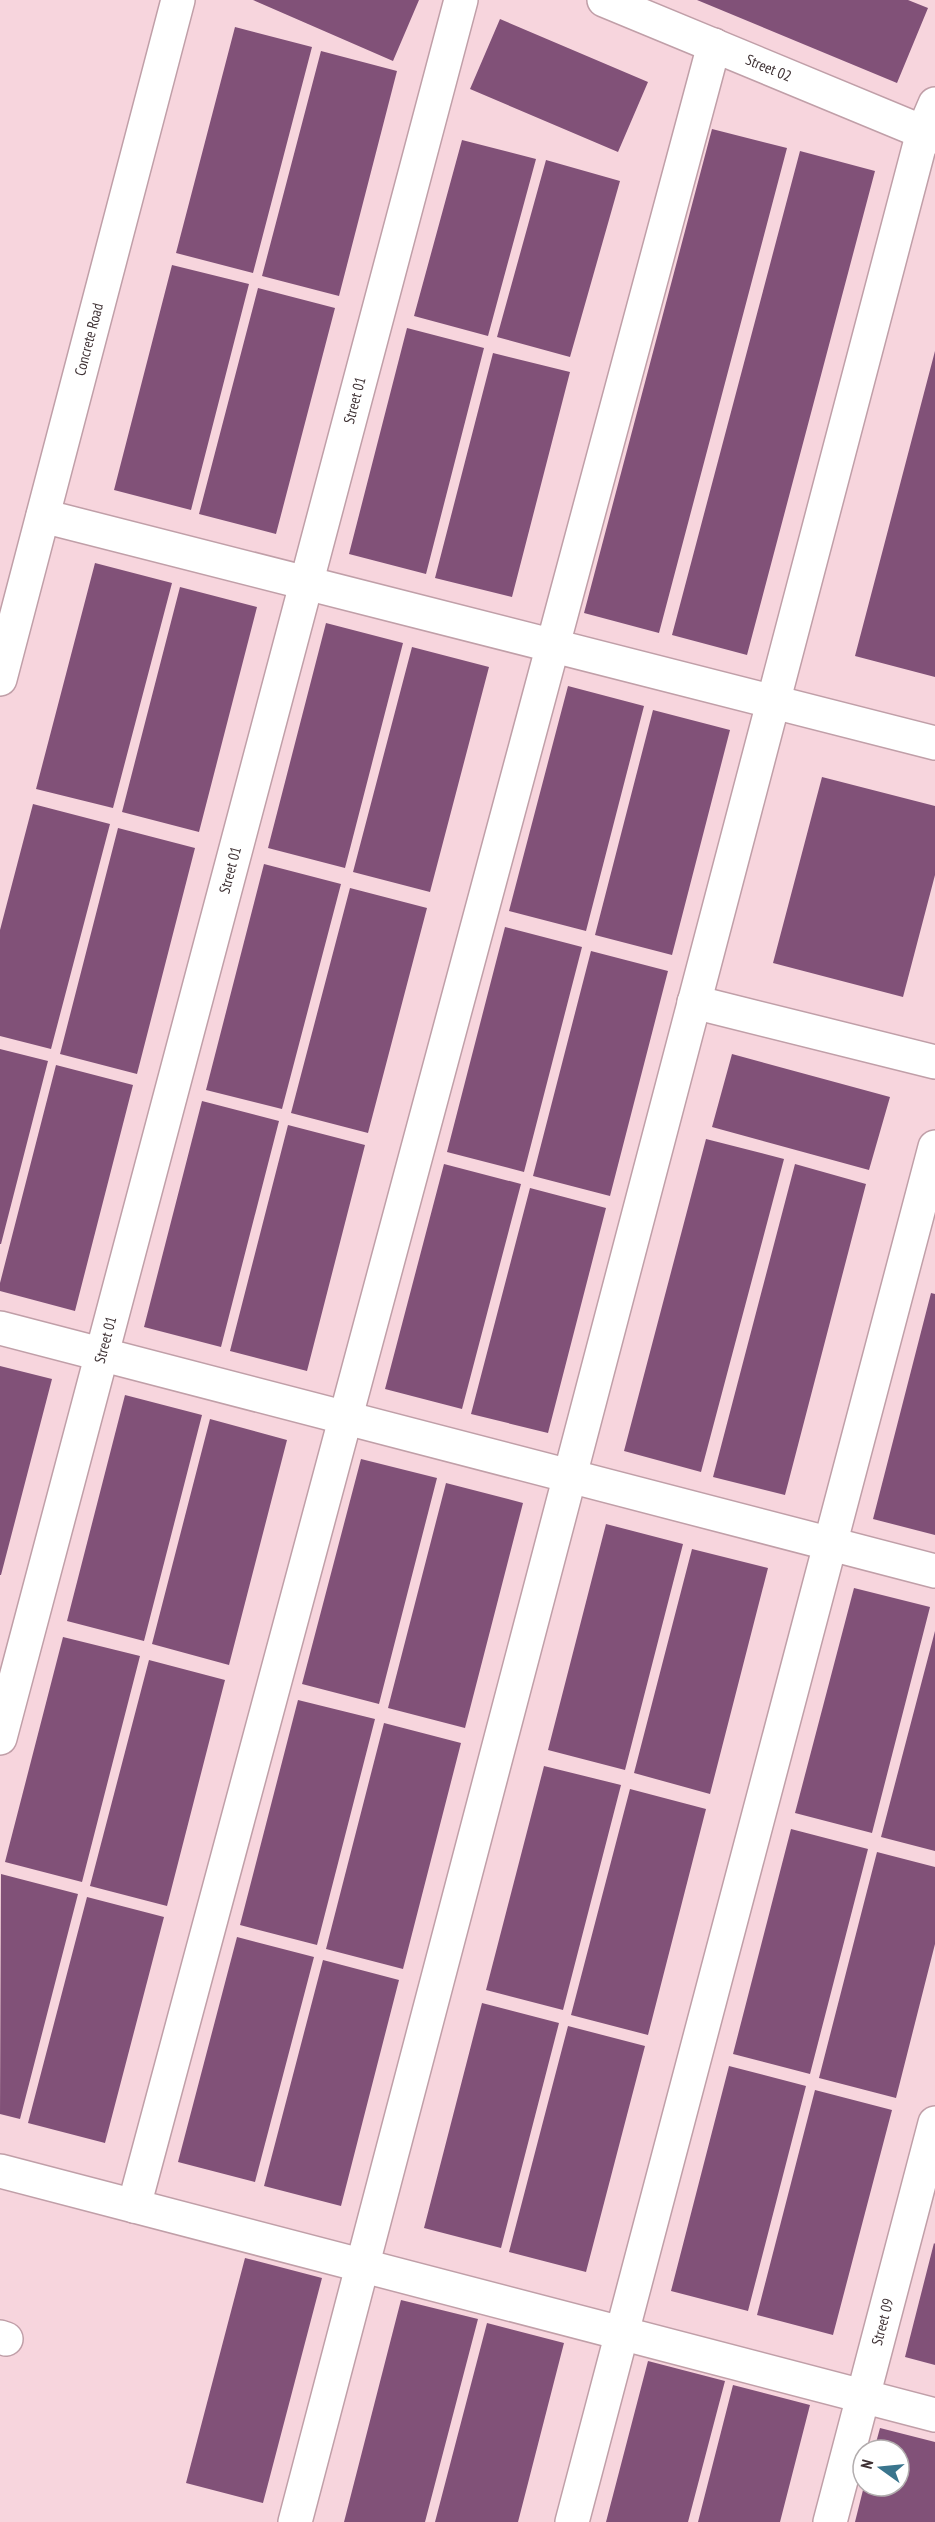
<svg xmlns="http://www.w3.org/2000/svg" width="935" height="2522" viewBox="0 0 935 2522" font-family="'PT Sans Narrow',sans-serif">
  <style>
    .building { fill: #815178 }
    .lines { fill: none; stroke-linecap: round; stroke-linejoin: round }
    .minor-casing { stroke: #c09fa8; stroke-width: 36 }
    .minor { stroke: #fff; stroke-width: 33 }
    .labels { text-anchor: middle; stroke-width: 6; stroke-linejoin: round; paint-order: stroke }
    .street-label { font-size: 15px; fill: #3e3134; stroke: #fff }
  </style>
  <rect width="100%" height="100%" fill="#f7d5dd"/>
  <path class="building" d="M253 0H419L393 61Z
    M697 0H908L928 8 897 83Z
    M500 19 648 82 618 152 470 89Z
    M235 27 312 47 253 273 176 253Z
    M321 51 397 71 339 296 262 276Z
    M712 129 787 148 659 633 584 613Z
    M462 140 536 159 488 336 414 316Z
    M800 151 875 171 747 655 672 635Z
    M546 160 620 181 570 357 497 337Z
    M172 265 249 284 191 510 114 490Z
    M258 288 335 308 276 534 199 514Z
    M407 328 484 348 426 574 349 554Z
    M935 351V677L855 656Z
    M493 353 570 372 512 597 435 578Z
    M95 563 172 583 113 808 36 789Z
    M180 587 257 607 199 832 122 812Z
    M326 623 403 643 345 868 268 848Z
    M412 647 489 667 430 892 353 872Z
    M568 686 644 706 586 931 509 911Z
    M653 710 730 730 672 955 595 935Z
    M822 777 935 806V875L903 997 773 963Z
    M33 804 110 824 51 1049 0 1036V930Z
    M118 828 195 848 137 1074 60 1054Z
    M264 864 341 884 282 1109 206 1090Z
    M350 888 427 908 368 1133 291 1113Z
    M505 927 582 947 524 1172 447 1152Z
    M591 951 668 971 610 1196 533 1176Z
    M0 1049 48 1061 1 1244H0Z
    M732 1054 890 1097 869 1170 712 1127Z
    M56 1065 133 1085 75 1311 0 1291V1283Z
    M202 1101 279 1121 221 1347 144 1327Z
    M288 1125 365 1145 307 1371 230 1351Z
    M706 1139 784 1159 701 1472 624 1451Z
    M444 1164 521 1184 462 1409 385 1389Z
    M795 1164 866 1184 785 1495 713 1477Z
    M530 1188 606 1208 548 1433 471 1414Z
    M931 1293 935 1294V1535L873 1519Z
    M0 1366 52 1379 1 1575H0Z
    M125 1395 202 1415 144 1641 67 1621Z
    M210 1419 287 1440 229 1665 152 1644Z
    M361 1459 437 1478 379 1704 302 1684Z
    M446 1483 523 1503 465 1728 388 1708Z
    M606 1524 683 1544 625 1770 548 1750Z
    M692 1549 768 1568 710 1794 634 1773Z
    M854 1588 930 1607 872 1833 795 1813Z
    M935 1631V1851L881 1837Z
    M63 1637 140 1656 82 1882 5 1862Z
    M149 1660 225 1680 167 1906 90 1886Z
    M298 1700 375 1719 317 1945 240 1925Z
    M384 1723 461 1743 403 1969 326 1949Z
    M544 1766 621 1785 563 2010 486 1990Z
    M630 1789 706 1809 648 2035 571 2015Z
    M791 1829 868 1849 810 2074 733 2054Z
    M877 1852 935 1867V1944L896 2098 819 2078Z
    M1 1874 78 1894 20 2119 0 2114Z
    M87 1897 164 1917 105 2143 28 2123Z
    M237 1937 314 1957 255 2182 178 2162Z
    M323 1960 399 1980 341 2206 264 2186Z
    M482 2003 559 2023 501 2248 424 2228Z
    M568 2026 645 2046 586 2272 509 2252Z
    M729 2066 806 2086 748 2311 671 2291Z
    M815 2090 892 2110 833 2335 757 2315Z
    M934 2243 935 2244V2365L905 2357Z
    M245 2258 322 2278 263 2503 186 2483Z
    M401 2300 478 2319 425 2522H344Z
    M487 2323 564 2343 518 2522H435Z
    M648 2361 725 2381 688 2522H606Z
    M733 2385 810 2405 780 2522H698Z
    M880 2428 935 2442V2522H855L864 2486H899V2450H874Z"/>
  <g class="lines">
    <g class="minor-casing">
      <g id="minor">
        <path id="s1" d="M604 0 935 137"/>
        <path d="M43 516 935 743"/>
        <path id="s2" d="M0 679 178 0"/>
        <path d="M694 1002 935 1062"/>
        <path d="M0 1328 935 1571"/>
        <path id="s3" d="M0 1738 461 0"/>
        <path d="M0 2171 935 2415"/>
        <path d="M134 2206 714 45"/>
        <path d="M0 2337 6 2339"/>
        <path d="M295 2522 923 132 935 104"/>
        <path d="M572 2522 935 1147"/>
        <path id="s4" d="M830 2522 935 2123"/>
      </g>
    </g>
    <use href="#minor" class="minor"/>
  </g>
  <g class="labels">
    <g class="street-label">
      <text dy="5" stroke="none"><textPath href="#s1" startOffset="178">Street 02</textPath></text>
      <text dy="5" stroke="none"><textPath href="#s2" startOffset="351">Concrete Road</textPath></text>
      <text dy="5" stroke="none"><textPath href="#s3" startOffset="1384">Street 01</textPath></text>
      <text dy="5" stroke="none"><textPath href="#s3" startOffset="898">Street 01</textPath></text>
      <text dy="5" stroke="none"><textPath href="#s3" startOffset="412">Street 01</textPath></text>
      <text dy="5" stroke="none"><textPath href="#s4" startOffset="207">Street 09</textPath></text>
    </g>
  </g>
  <g transform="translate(881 2468) rotate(285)"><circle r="28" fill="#ffffff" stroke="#b2adae" stroke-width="1.5"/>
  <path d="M0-4.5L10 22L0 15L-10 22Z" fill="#3a758d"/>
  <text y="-9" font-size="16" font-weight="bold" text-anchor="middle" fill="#3e3134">N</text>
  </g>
</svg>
